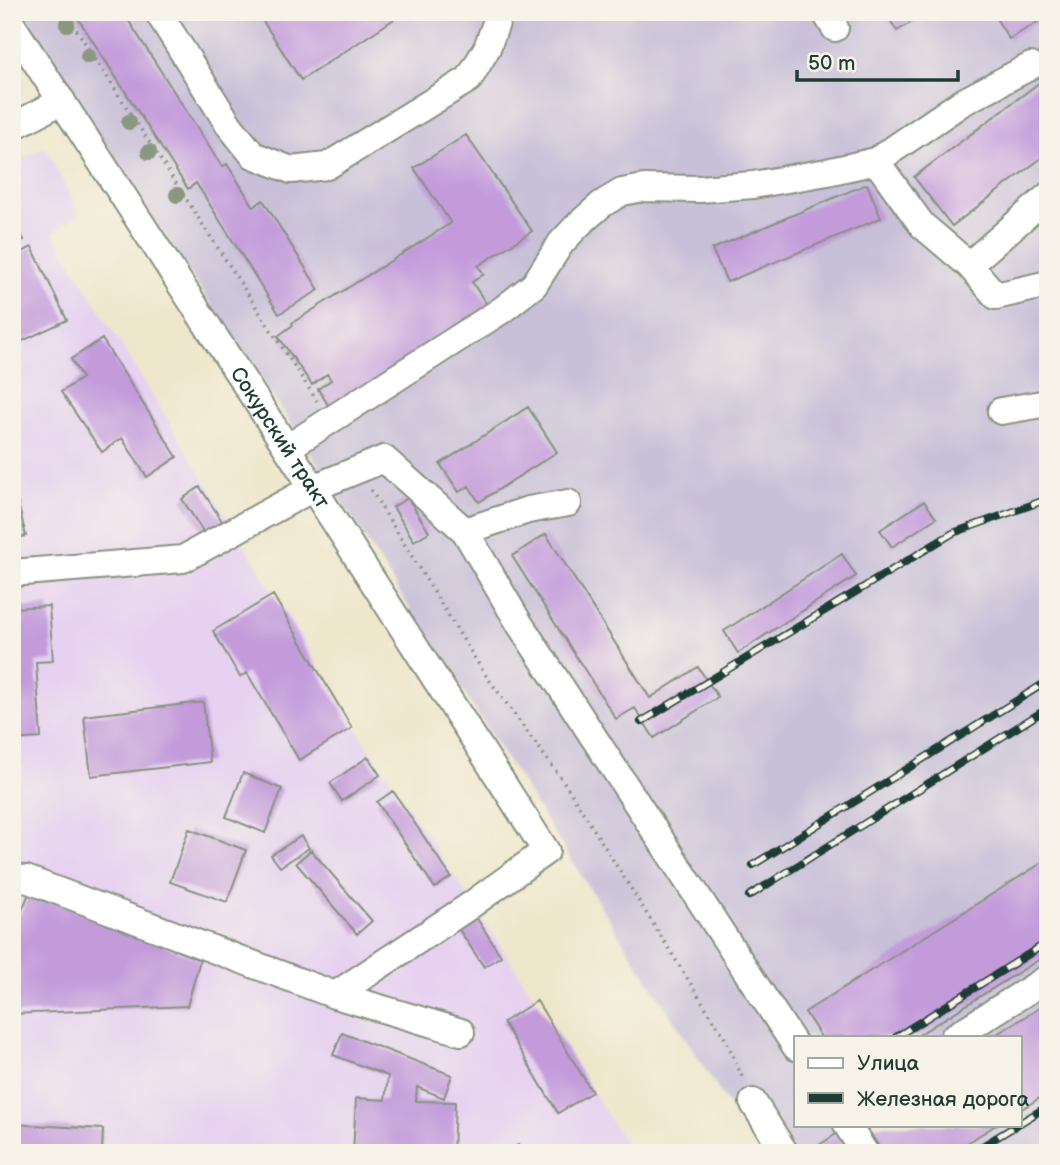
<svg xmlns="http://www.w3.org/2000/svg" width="1060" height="1165" viewBox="0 0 1060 1165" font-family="'Balsamiq Sans',sans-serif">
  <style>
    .built { fill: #e6d2f0 }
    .industrial { fill: #c8bfd8; fill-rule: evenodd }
    .building { fill: #c39bdb }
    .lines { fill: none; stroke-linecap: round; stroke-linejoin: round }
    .minor-casing { stroke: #879280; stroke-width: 30 }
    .path { stroke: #879280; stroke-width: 3.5; stroke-dasharray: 2 5; stroke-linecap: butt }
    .minor { stroke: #fff; stroke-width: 26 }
    .rail-casing { stroke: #1f3d34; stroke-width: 8 }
    .rail { stroke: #f7f3e8; stroke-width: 5; stroke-dasharray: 16; stroke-linecap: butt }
    .tree { fill: #8a987f }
    .labels { text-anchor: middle; stroke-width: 6; stroke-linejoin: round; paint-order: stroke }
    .street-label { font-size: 21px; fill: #1f3d34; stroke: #f7f3e8 }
  </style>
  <rect width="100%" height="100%" fill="#f7f3e8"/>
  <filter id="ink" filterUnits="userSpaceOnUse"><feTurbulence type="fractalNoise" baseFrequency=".0143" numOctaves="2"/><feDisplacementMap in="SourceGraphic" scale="14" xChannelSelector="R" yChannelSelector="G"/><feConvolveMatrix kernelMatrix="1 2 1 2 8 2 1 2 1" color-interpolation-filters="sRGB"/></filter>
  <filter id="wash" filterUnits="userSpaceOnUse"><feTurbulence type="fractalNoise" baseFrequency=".00686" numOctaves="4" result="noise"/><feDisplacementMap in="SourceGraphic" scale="28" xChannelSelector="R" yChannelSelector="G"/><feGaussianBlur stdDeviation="1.57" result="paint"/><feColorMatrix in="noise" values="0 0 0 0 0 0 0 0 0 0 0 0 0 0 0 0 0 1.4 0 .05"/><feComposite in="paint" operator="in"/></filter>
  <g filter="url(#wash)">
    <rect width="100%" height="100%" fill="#efe7cc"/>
    <path class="built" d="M45 147 79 214 53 233 364 740 537 1001 631 1153H12V148L20 160Z"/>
    <path class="industrial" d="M15 12H1048V1153H759L315 460ZM796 1037H1020V1125H796Z"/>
    <g id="blocks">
      <path class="building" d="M74 12H123L222 167 227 164 254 207 263 200 319 290 279 314 196 183 188 189Z
        M257 12H397L399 16 301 80Z
        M885 12H928L897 31Z
        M992 12H1032L1038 22 1009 39Z
        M1048 76V153L952 226 914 177Z
        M466 135 532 231 478 266 484 274 472 282 491 311 332 411 318 389 331 380 327 374 312 385 278 336 293 325 292 323 451 223 414 168Z
        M867 184 881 218 727 282 712 249Z
        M12 217 24 240 12 246Z
        M32 247 67 320 12 346V257Z
        M102 339 177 457 147 477 122 438 102 452 61 392 82 378 71 359Z
        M528 407 557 452 479 502 469 486 459 492 440 464Z
        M12 479 26 536 12 539Z
        M200 487 222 521 204 533 182 499Z
        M408 498 429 532 414 541 393 507Z
        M924 501 936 518 892 547 880 530Z
        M546 534 650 698 698 667 718 697 654 738 635 708 616 719 512 556Z
        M842 554 856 576 738 653 724 631Z
        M273 595 352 728 299 760 247 673 240 677 213 631Z
        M49 606 53 661 36 662 41 738 12 740V608Z
        M203 702 210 762 91 776 84 716Z
        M368 757 380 775 342 801 330 783Z
        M243 773 282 789 265 833 226 817Z
        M393 791 451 877 435 888 377 802Z
        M12 823H14L16 861H12Z
        M189 829 246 850 227 902 170 882Z
        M301 836 309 848 280 867 271 855Z
        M311 850 372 921 357 934 296 863Z
        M1048 859V954L915 1037H821L805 1012Z
        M30 891 200 960 187 1006 12 1014V934Z
        M476 917 501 956 484 967 458 928Z
        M537 1001 592 1092 558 1113 503 1022Z
        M1048 1003V1093L1020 1110V1037H992Z
        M342 1033 452 1075 444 1098 417 1087 416 1101 455 1102 453 1153H353L356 1098 385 1100 388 1076 333 1055Z
        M12 1124 103 1129 102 1153H12Z
        M865 1125H996L951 1153H883Z
        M841 1131 855 1153H815L813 1149Z
        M518 1145 522 1153H505Z"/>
    </g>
  </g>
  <g filter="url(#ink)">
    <use href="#blocks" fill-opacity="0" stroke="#879280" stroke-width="2"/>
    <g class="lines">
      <g class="minor-casing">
        <g id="minor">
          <path d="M158 12 229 125 253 155 291 170 327 166 469 79 487 48 500 12"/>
          <path d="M825 12 835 28"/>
          <path id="s1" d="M12 25 313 488 546 851 468 907 335 995 26 879 12 878"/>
          <path d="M12 127 62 101"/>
          <path d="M876 161 922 225 969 265 996 296 1048 284"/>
          <path d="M969 265 1048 196"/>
          <path d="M1001 411 1048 403"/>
          <path d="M287 448 502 310 534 285 561 243 578 225 602 204 622 192 644 188 699 189 753 185 827 172 876 161 961 103 1031 66"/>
          <path d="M465 531 528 510 568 503"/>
          <path d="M12 573 183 559 313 488 384 459 465 531 519 623 796 1047"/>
          <path d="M335 995 461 1032"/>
          <path d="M954 1037 1048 978"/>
          <path d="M753 1102 785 1153"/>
          <path d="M847 1125 865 1153"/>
        </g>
      </g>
      <path class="path" d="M65 12 317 401
        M371 490 482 670 566 785 726 1040 744 1081"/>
      <use href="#minor" class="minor"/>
      <g class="rail-casing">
        <path id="rail" d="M641 722 953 533 1048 499
          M753 865 1048 681
          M749 896 1048 708
          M896 1037 1048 942
          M1020 1123 1048 1106
          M971 1153 1017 1125"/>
      </g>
      <use href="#rail" class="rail"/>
    </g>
    <g class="tree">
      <circle cx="67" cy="24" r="8"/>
      <circle cx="88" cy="56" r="8"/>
      <circle cx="129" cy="122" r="8"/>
      <circle cx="149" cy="152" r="8"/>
      <circle cx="177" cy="195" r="8"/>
    </g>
  </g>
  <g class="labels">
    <g class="street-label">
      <text dy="7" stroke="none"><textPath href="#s1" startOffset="492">Сокурский тракт</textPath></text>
    </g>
  </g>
  <rect width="1060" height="1165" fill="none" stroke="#f7f3e8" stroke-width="42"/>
  <rect x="794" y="1036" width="228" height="91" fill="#f7f3e8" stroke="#a1aaa0" stroke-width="2"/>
  <rect x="808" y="1058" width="35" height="10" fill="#ffffff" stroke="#a1aaa0" stroke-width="2"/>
  <text x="857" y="1070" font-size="21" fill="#1f3d34">Улица</text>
  <rect x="808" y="1093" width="35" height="10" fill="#1f3d34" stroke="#a1aaa0" stroke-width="2"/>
  <text x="857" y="1106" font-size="21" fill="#1f3d34">Железная дорога</text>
  <path d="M797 70v10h161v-10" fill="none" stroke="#1f3d34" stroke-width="3.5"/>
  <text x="808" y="70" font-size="21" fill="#1f3d34" stroke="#f7f3e8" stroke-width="5" paint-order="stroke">50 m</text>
</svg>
